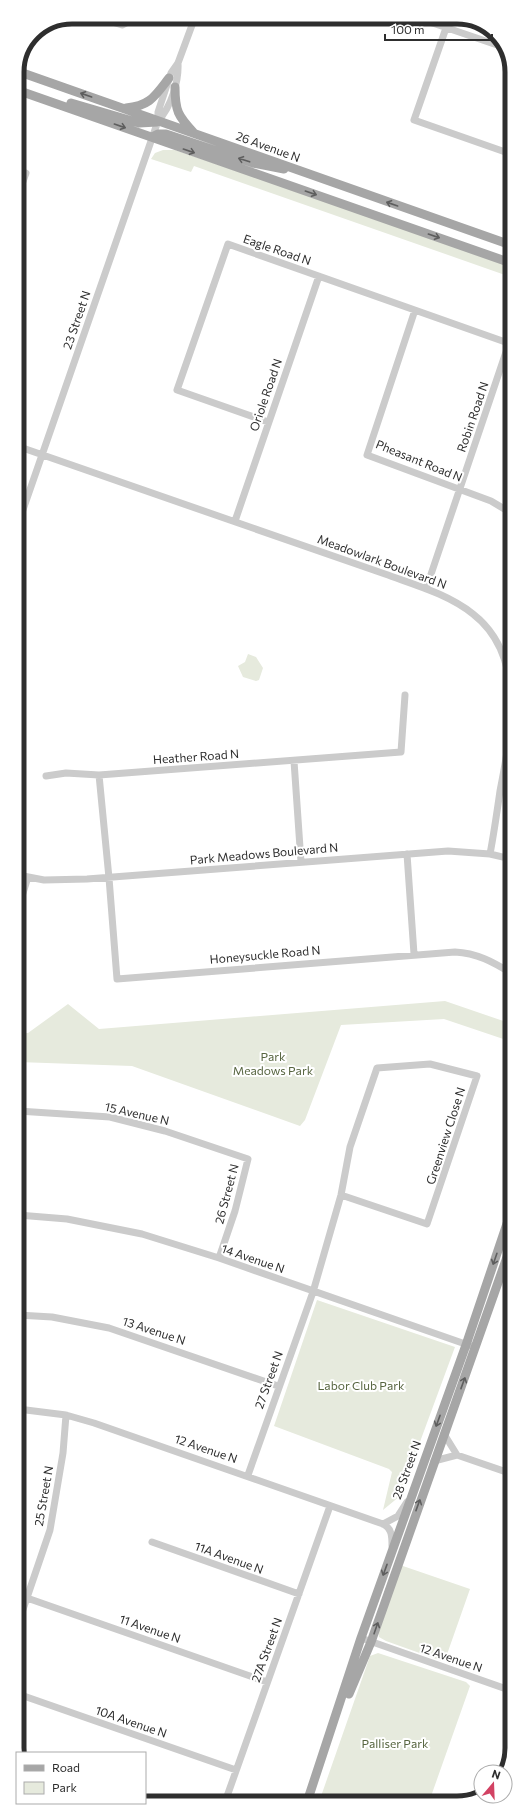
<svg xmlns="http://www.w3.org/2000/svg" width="529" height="1820" viewBox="0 0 529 1820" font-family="Commissioner,sans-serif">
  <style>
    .green { fill: #e6eadd }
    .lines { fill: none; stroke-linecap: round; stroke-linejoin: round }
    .minor { stroke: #cbcbcb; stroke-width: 7 }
    .major { stroke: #a6a6a6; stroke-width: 9 }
    .oneway { stroke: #5e5e5e }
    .labels { text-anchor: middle; stroke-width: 4; stroke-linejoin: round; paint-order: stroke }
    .street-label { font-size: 12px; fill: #2e2e2e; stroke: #fff }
    .park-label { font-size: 12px; fill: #576540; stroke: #fff }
    .rim { fill: none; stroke: #2e2e2e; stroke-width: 5 }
  </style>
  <rect width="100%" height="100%" fill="#fff"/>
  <path class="green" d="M163 150H175L511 264V277L194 166 191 172 151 159 155 153Z
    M248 654 256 657 263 668 259 680 256 681 243 677 238 666 245 662Z
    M445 1001 512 1024V1042L444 1019 341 1025 305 1120 300 1126 132 1066 18 1062V1033H28L68 1004 99 1029Z
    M317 1300 455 1347 400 1496 383 1510 392 1472 389 1469 274 1426Z
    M400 1565 470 1589 445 1660 442 1661 386 1641 379 1637 378 1631Z
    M378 1653 466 1682 470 1686 429 1802H319L370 1656Z"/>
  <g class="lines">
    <path class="minor" d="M96 17 122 25 126 23 128 17
      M415 17 503 47
      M446 28 414 120 511 154
      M158 121C171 107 179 82 178 63
      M17 170 26 173 17 198
      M415 310 367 455 491 501 511 513
      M268 422 177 390 228 244 511 344
      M17 446 385 574C415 585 448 594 473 614 527 656 511 734 500 791 497 812 494 833 490 854
      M235 521 319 276
      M17 527 158 121V112L171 73 178 63 195 17
      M426 589 509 343
      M294 761 301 862
      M99 775 109 878 117 979 455 952C477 953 493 962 511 973
      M46 776 66 773 99 775 401 752 405 695
      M407 854 414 954
      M18 875 44 880 87 879 448 851 490 854 511 859
      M18 909 28 877
      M18 1111 110 1117 165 1131 248 1159 235 1211 219 1258
      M18 1215 67 1219 142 1234 219 1258 471 1346
      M18 1315 52 1317 109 1328 278 1386
      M18 1409 66 1415 94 1423 383 1524C392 1528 392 1537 392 1546
      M444 1434 457 1455
      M434 1461 457 1455 512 1474
      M248 1475 313 1292 341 1195 350 1147 377 1068 430 1064 477 1076 427 1224 341 1195
      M383 1524 398 1516 407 1502
      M152 1542 299 1594
      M27 1598 267 1682
      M18 1624 50 1530 63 1453 66 1415
      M361 1638 512 1691
      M18 1694 236 1770
      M225 1802 330 1506"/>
    <path class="major" d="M17 71 511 245
      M175 87C175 111 178 116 194 133
      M17 90 511 263
      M71 103 139 123 157 122
      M126 108C150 106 155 96 169 78
      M152 137 158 134H166L253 163 284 169
      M349 1694 371 1642 512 1243
      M307 1802 361 1638 466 1345 512 1209"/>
  </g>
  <defs><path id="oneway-shaft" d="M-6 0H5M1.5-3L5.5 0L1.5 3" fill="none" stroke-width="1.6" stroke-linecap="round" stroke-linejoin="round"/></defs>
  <g class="oneway">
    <use href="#oneway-shaft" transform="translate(86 95) rotate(-161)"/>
    <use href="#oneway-shaft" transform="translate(120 126) rotate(19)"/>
    <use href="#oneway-shaft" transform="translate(189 151) rotate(19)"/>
    <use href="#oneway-shaft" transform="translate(244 160) rotate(-162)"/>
    <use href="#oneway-shaft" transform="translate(311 193) rotate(19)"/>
    <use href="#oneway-shaft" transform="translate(392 204) rotate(-161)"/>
    <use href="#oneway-shaft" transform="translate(434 236) rotate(19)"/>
    <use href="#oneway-shaft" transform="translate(495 1259) rotate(109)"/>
    <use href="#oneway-shaft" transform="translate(463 1383) rotate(-70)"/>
    <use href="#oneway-shaft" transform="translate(438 1421) rotate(110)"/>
    <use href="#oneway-shaft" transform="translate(418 1505) rotate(-70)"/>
    <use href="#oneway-shaft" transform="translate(385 1570) rotate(110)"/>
    <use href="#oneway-shaft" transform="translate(376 1628) rotate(-71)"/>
  </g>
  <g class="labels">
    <g class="street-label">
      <text transform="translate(268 147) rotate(20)" y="4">26 Avenue N</text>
      <text transform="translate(277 250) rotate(19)" y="4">Eagle Road N</text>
      <text transform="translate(77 320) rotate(-71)" y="4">23 Street N</text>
      <text transform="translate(266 395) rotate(-71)" y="4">Oriole Road N</text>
      <text transform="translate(473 417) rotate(-71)" y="4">Robin Road N</text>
      <text transform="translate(419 461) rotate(22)" y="4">Pheasant Road N</text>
      <text transform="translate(382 562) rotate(20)" y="4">Meadowlark Boulevard N</text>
      <text transform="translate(196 757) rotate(-4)" y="4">Heather Road N</text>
      <text transform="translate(264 854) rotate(-5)" y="4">Park Meadows Boulevard N</text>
      <text transform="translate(265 955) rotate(-5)" y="4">Honeysuckle Road N</text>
      <text transform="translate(137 1114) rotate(13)" y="4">15 Avenue N</text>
      <text transform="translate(446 1136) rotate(-72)" y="4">Greenview Close N</text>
      <text transform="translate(227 1194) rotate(-75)" y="4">26 Street N</text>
      <text transform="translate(253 1259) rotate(19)" y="4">14 Avenue N</text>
      <text transform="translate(154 1331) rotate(18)" y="4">13 Avenue N</text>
      <text transform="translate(269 1380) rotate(-70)" y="4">27 Street N</text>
      <text transform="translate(206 1449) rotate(19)" y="4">12 Avenue N</text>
      <text transform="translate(407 1470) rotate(-70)" y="4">28 Street N</text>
      <text transform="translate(44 1496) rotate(-80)" y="4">25 Street N</text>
      <text transform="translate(229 1558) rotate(20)" y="4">11A Avenue N</text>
      <text transform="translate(150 1629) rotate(19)" y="4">11 Avenue N</text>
      <text transform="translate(267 1650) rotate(-70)" y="4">27A Street N</text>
      <text transform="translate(451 1658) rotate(19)" y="4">12 Avenue N</text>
      <text transform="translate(131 1722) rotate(19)" y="4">10A Avenue N</text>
    </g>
    <g class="park-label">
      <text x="273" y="1061">Park<tspan x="273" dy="14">Meadows Park</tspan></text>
      <text x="361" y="1390">Labor Club Park</text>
      <text x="395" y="1748">Palliser Park</text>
    </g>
  </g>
  <path d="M0 0H529V1820H0ZM72 24H457A48 48 0 0 1 505 72V1748A48 48 0 0 1 457 1796H72A48 48 0 0 1 24 1748V72A48 48 0 0 1 72 24Z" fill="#fff" fill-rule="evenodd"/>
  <path class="rim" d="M72 24H457A48 48 0 0 1 505 72V1748A48 48 0 0 1 457 1796H72A48 48 0 0 1 24 1748V72A48 48 0 0 1 72 24Z"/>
  <rect x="16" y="1752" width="130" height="52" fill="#ffffff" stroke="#ababab"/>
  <rect x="24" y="1765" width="20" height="6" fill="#a6a6a6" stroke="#ababab"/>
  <text x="52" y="1772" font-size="12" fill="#2e2e2e">Road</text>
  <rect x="24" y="1782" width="20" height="12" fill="#e6eadd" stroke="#ababab"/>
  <text x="52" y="1792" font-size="12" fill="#2e2e2e">Park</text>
  <g transform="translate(493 1784) rotate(19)"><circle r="19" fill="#ffffff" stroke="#ababab"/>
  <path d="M0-3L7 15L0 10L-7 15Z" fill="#d24263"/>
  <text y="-6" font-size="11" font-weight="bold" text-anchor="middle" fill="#2e2e2e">N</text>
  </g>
  <path d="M385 34v6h107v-6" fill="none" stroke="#2e2e2e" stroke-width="2"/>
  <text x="391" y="34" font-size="12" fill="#2e2e2e" stroke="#ffffff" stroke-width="3" paint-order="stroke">100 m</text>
</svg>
